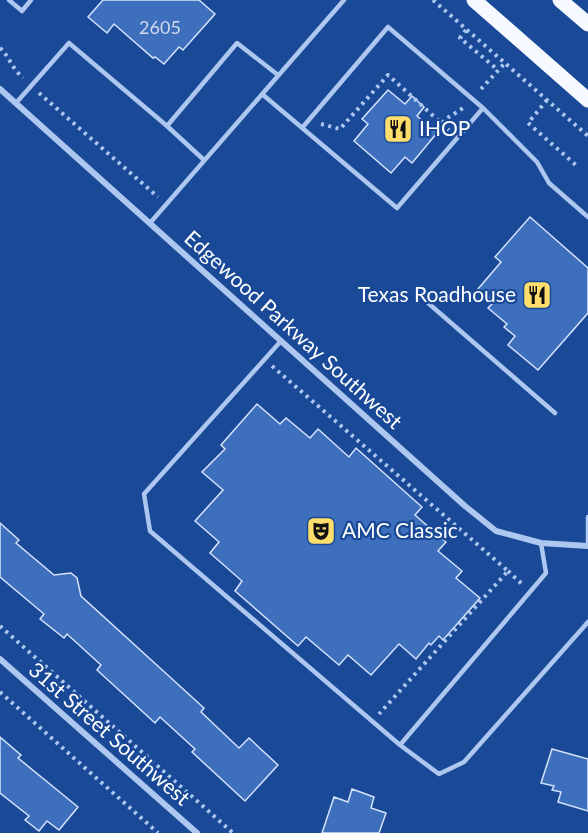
<svg xmlns="http://www.w3.org/2000/svg" width="588" height="833" viewBox="0 0 588 833" font-family="Lato,sans-serif">
  <style>
    .building { fill: #3e6fbc; stroke: #d4e3fb; stroke-width: 1.5 }
    .lines { fill: none; stroke-linecap: round; stroke-linejoin: round }
    .path { stroke: #adc7f0; stroke-width: 4; stroke-dasharray: 3 4.5; stroke-linecap: butt }
    .lane { stroke: #adc7f0; stroke-width: 4.5 }
    .street { stroke: #adc7f0; stroke-width: 6 }
    .primary { stroke: #f6f9ff; stroke-width: 15 }
    .labels { text-anchor: middle; stroke-width: 4.5; stroke-linejoin: round; paint-order: stroke }
    .number-label { font-size: 18px; fill: #cfdbee }
    .poi-label { font-size: 21px; fill: #fff; stroke: #194997; text-anchor: start }
    .street-label { font-size: 21px; fill: #fff; stroke: #194997 }
  </style>
  <rect width="100%" height="100%" fill="#194997"/>
  <path class="building" d="M103 0H199L215 14 183 50 179 47 164 64 155 57 153 58 114 24 107 33 88 17Z
    M388 90 405 104 412 96 424 107 417 116 437 133 412 163 405 157 391 173 354 141 368 124 362 119Z
    M530 217 588 268V313L538 370 508 345 515 336 504 327 507 324 488 308 494 302 478 289 501 262 495 257Z
    M257 404 280 424 286 418 310 438 318 429 349 457 356 448 422 507 415 515 446 542 438 551 462 571 456 578 480 598 443 640 439 636 431 645 429 643 416 659 399 644 371 675 348 655 339 665 306 637 298 646 235 591 242 581 210 553 219 542 195 521 223 490 202 472 225 449 221 445Z
    M0 523 19 540 16 543 54 575 71 573 77 578 81 596 204 708 201 712 239 748 249 738 278 765 245 801 192 752 195 749 160 717 155 723 97 670 101 665 67 634 64 638 40 619 44 614 0 577Z
    M0 737 21 755 18 758 78 807 59 830 47 821 39 831 25 820 29 816 0 793Z
    M552 749 588 759V811L558 802 561 792 552 790 554 786 541 783Z
    M352 789 374 797 371 808 386 813 379 833H322L334 797 348 802Z"/>
  <g class="lines">
    <path class="path" d="M433 0 588 136
      M466 30 460 38 498 70
      M0 48C9 56 11 67 23 78
      M481 89 505 63
      M39 93 158 197
      M547 100 528 123 577 166
      M442 123C449 115 458 113 465 106
      M321 124 340 129 388 75 449 130
      M272 366 508 571 379 714
      M508 571 523 585
      M0 626 233 833
      M0 692 158 833"/>
    <path class="lane" d="M9 0 22 11 31 0
      M262 94 397 208 483 108 388 27 302 128
      M16 103 69 43 167 126
      M483 108 537 162 549 183 588 217
      M204 160 167 126 237 43 278 75
      M150 223 344 0
      M420 296 555 413
      M281 341 144 494 150 531 400 745 546 573 541 543
      M588 546V517
      M400 745 439 774 464 762 588 622"/>
    <path class="street" d="M0 89 465 506 496 531 541 543 588 546
      M0 659 197 833"/>
    <path class="primary" d="M474 0 588 100
      M560 0 588 24"/>
  </g>
  <defs>
    <g id="restaurant-square" transform="scale(1.5)"><rect x="-9" y="-9" width="18" height="18" rx="4" fill="#ffde6c" stroke="#194997"/><path d="M-5-6h1v4h1v-4h1v4h1v-4h1v5L-1.5 .5V6h-2V.5L-5-1ZM5-6V6H3V1.5H1.5Q1.5-4 5-6Z" fill="#111"/></g>
    <g id="theatre-square" transform="scale(1.5)"><rect x="-9" y="-9" width="18" height="18" rx="4" fill="#ffde6c" stroke="#194997"/><path d="M-5-5.5Q0-4 5-5.5V0Q5 5 0 6Q-5 5-5 0ZM-3.3-2.5H-1v1.5H-3.3ZM1-2.5H3.3v1.5H1ZM-2.8 1Q0 5.5 2.8 1Z" fill="#111"/></g>
  </defs>
  <g fill-rule="evenodd">
    <use href="#restaurant-square" x="398" y="129"/>
    <use href="#restaurant-square" x="537" y="295"/>
    <use href="#theatre-square" x="321" y="531"/>
  </g>
  <g class="labels">
    <g class="number-label">
      <text x="160" y="34">2605</text>
    </g>
    <g class="poi-label">
      <text x="419" y="136">IHOP</text>
      <text x="516" y="302" text-anchor="end">Texas Roadhouse</text>
      <text x="342" y="538">AMC Classic</text>
    </g>
    <g class="street-label">
      <text transform="translate(293 330) rotate(42)" y="7">Edgewood Parkway Southwest</text>
      <text transform="translate(109 734) rotate(41)" y="7">31st Street Southwest</text>
    </g>
  </g>
</svg>
